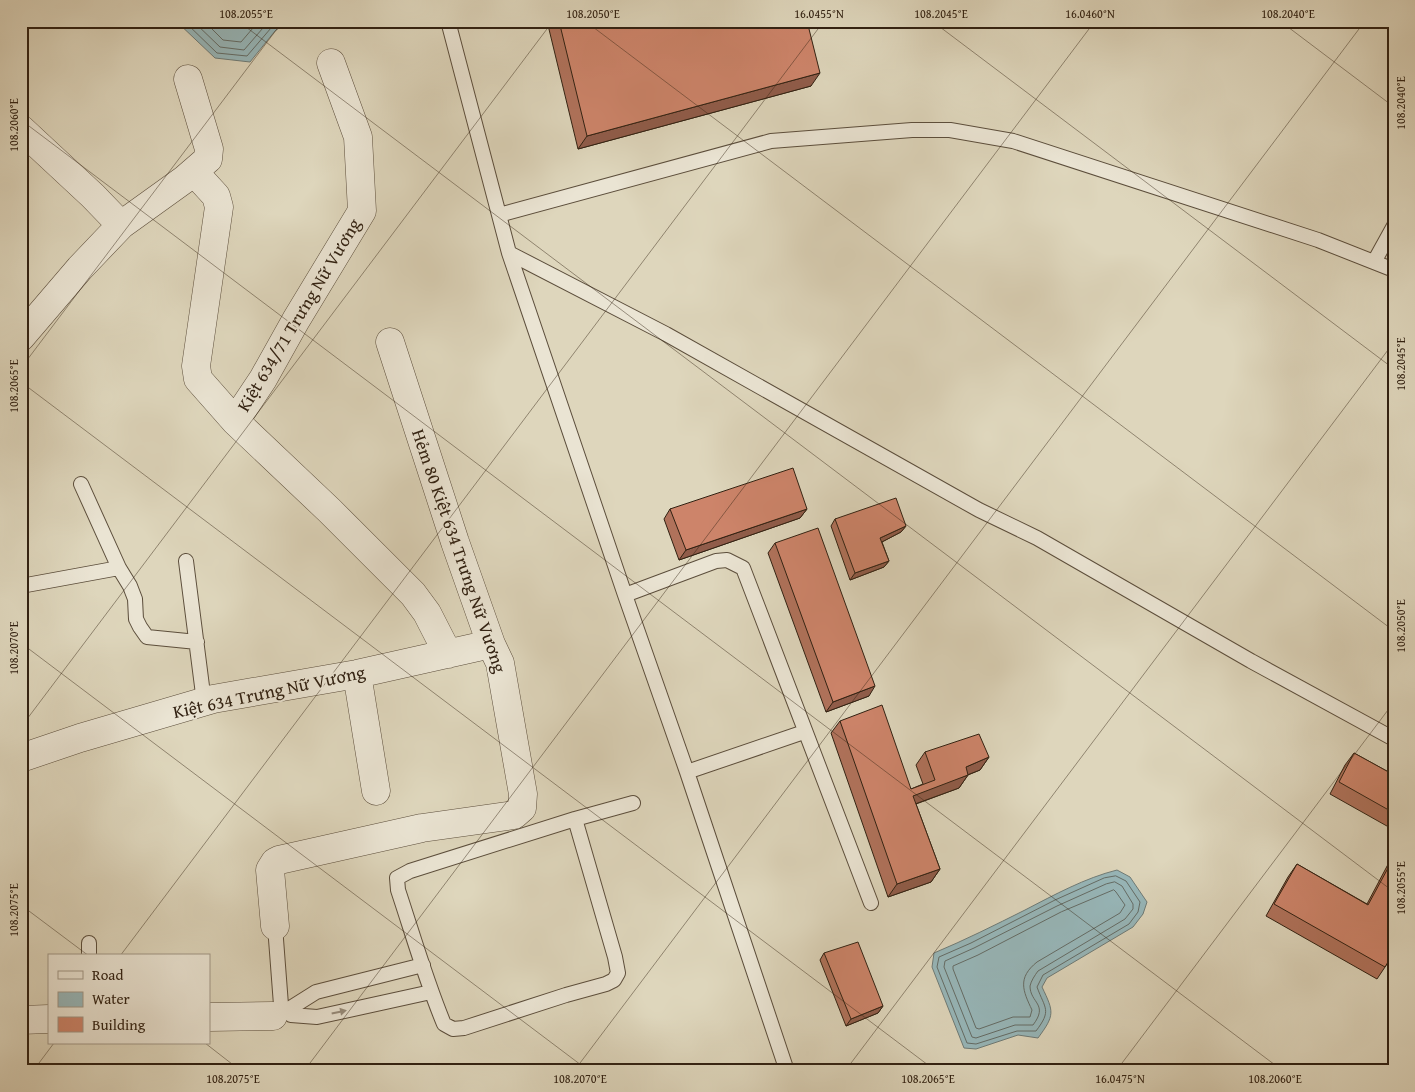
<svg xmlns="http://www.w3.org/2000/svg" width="1415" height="1092" viewBox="0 0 1415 1092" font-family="'Gentium Book Plus',serif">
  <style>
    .water { fill: #97b7ba; stroke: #6e7b77 }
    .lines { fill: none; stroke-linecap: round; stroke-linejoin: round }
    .shore { stroke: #646c66; stroke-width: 1 }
    .lane-casing { stroke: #5c4e3c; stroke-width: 16 }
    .street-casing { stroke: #5c4e3c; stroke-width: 29 }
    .lane { stroke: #eae4d3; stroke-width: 14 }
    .street { stroke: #eae4d3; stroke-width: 28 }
    .wall { fill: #b0725b; stroke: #312112 }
    .shaded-wall { fill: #905c4a; stroke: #312112 }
    .building { fill: #cd846a; stroke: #312112 }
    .oneway { fill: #978c7c }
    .ticks { fill: none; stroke: #312112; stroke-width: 1; stroke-opacity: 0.45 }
    .labels { text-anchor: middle; stroke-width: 4; stroke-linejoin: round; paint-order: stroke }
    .street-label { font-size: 18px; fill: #312112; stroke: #eae4d3 }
    .neatline { fill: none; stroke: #312112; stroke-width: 2 }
    .ticks-label { font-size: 12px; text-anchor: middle; fill: #312112 }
  </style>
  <rect width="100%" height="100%" fill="#ded6bc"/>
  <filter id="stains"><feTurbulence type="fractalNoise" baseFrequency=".004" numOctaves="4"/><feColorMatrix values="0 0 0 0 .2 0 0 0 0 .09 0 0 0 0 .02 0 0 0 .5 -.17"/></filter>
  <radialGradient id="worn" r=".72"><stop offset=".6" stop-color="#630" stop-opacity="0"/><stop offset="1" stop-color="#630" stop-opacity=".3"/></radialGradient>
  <path class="water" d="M176 21H288L275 31 250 62 215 58Z
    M1117 870 1130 877 1147 902 1143 914 1133 927 1047 978 1042 987C1054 1012 1055 1015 1038 1038L1018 1035 976 1049 964 1048 932 967 934 953C965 940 995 925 1025 910 1054 895 1085 878 1117 870Z"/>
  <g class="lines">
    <path class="shore" d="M184 21 217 53 247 56 271 28 280 21
      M193 21 220 47 244 50 269 21
      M204 21 223 40 241 42 259 21
      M1116 876 1126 881 1140 902 1138 912 1129 924 1043 975 1037 987C1045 1009 1052 1010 1036 1031H1017L976 1044 967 1043 937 967 939 957 971 943 1055 900 1104 878Z
      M1115 882 1122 886 1133 904V909L1125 919 1038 971C1035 975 1031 981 1030 986 1030 1003 1049 1004 1033 1025H1015L976 1038 972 1037 944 967 945 961 974 948 1057 906 1106 884Z
      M1114 890 1116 892 1125 905 1120 913 1037 962C1017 978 1023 991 1032 1010L1030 1017H1013L979 1029 976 1028 953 969V966L978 955 1061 912Z"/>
    <g class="lane-casing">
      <path id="lane" d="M448 21 509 253 625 595 687 772 787 1071
        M499 215 771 141 912 130H950L1013 141 1318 240 1394 270
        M509 253 666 334 979 510 1037 538 1251 661 1394 739
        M1374 262 1394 226
        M186 561 204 702
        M119 568 130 586 135 599 136 619 140 627 147 637 197 642
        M21 586 119 568 81 484
        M625 595 716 561 727 560 743 568 871 903
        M687 772 804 732
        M575 819 615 957 618 973 614 980 606 984 566 995 464 1028 453 1029 444 1024C426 981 413 935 398 890L397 878 410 871 575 819 633 803
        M275 926 281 1005
        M89 956V943
        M289 1009 316 992 423 965
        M291 1015 317 1017 431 992"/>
    </g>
    <g class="street-casing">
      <path id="street" d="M21 129 93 196 121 225
        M194 172 216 196 219 207 196 366 198 379 235 421 330 511 413 594 427 613 448 654
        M21 337 80 268 121 225 185 179 208 159 209 149 188 79
        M235 421 263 379 296 320 362 211 358 137 331 63
        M357 674 376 791
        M21 758 80 738 213 699 357 674 491 644
        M275 926 270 870 275 862 279 860 422 828 514 815 522 808 523 794 500 663 491 644 455 542 390 342
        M209 1017 273 1016
        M21 1020 49 1019"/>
    </g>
    <use href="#lane" class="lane"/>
    <use href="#street" class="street"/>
  </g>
  <path class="wall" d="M547 21H807L811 86 578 149Z
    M670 509H807L800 518 679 560 664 519Z
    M835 519 906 526 901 532 882 542 889 561 884 567 850 580 831 526Z
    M775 543 869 696 826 712 768 553Z
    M840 721 911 789 923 784 916 765 925 752 989 757 980 770 968 775 959 788 916 804 940 869 931 882 888 897 831 733Z
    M1354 753 1394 775V830L1330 794 1345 765Z
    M1394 853V952L1385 967 1377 979 1266 916 1288 877 1297 864 1367 904Z
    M824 953 883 1006 878 1013 846 1026 820 960Z"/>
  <path class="shaded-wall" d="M820 73 811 86 578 149 587 136Z
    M807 509 800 518 679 560 686 550Z
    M906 526 901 532 876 545 880 538Z
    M889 561 884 567 850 580 855 573Z
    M875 686 869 696 826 712 833 702Z
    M989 757 980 770 962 777 968 775 959 788 904 808 913 796 966 767Z
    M940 869 931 882 888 897 897 884Z
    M883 1006 878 1013 846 1026 851 1019Z"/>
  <path class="building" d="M559 21H807L820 73 587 136Z
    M793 468 807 509 686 550 670 509Z
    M896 498 906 526 880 538 889 561 855 573 835 519Z
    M818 528 875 686 833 702 775 543Z
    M882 705 911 789 935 780 925 752 979 734 989 757 966 767 968 775 913 796 940 869 897 884 840 721Z
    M1354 753 1394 775V813L1339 782Z
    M1394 857V952L1385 967 1274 904 1297 864 1368 905Z
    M858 942 883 1006 851 1019 824 953Z
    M1210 1064 1221 1071H1206Z"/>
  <defs><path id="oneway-solid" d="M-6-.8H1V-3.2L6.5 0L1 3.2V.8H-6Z" transform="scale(1.25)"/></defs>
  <use class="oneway" href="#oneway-solid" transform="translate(339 1012) rotate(-12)"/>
  <path class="ticks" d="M238 21 1394 892M585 21 1394 631M932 21 1394 369M1280 21 1394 107M21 120 1283 1071M21 368 283 21M21 382 936 1071M21 643 589 1071M21 727 553 21M21 905 89 956M120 956 824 21M205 1043 241 1071M33 1071 54 1043M304 1071 1095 21M574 1071 1365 21M845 1071 1394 342M1116 1071 1394 702M1386 1071 1394 1061"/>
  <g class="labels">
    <g class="street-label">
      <text transform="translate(299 315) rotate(-59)" y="6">Kiệt 634/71 Trưng Nữ Vương</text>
      <text transform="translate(459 551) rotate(71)" y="6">Hẻm 80 Kiệt 634 Trưng Nữ Vương</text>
      <text transform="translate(269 692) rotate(-12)" y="6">Kiệt 634 Trưng Nữ Vương</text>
    </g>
  </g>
  <rect width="1415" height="1092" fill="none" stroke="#ded6bc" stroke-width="55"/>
  <rect x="48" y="954" width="162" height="90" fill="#eae4d3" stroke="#a09686"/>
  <rect x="58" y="971" width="25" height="8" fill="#eae4d3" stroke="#a09686"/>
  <text x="92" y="980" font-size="15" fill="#312112">Road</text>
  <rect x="58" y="992" width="25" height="15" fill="#97b7ba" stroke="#a09686"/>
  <text x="92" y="1004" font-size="15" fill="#312112">Water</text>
  <rect x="58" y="1017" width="25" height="15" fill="#cd846a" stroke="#a09686"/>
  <text x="92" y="1030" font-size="15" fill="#312112">Building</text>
  <rect x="28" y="28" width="1360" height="1036" class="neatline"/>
  <g class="ticks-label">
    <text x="246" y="18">108.2055°E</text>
    <text x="593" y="18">108.2050°E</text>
    <text x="819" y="18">16.0455°N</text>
    <text x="941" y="18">108.2045°E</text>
    <text x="1090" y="18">16.0460°N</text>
    <text x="1288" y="18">108.2040°E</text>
    <text transform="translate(1401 103) rotate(-90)" y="4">108.2040°E</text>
    <text transform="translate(14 125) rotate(-90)" y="4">108.2060°E</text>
    <text transform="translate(1401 364) rotate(-90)" y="4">108.2045°E</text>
    <text transform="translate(14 386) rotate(-90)" y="4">108.2065°E</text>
    <text transform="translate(1401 626) rotate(-90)" y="4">108.2050°E</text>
    <text transform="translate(14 648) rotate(-90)" y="4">108.2070°E</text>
    <text transform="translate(1401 888) rotate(-90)" y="4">108.2055°E</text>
    <text transform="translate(14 910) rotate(-90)" y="4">108.2075°E</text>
    <text x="233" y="1083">108.2075°E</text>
    <text x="580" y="1083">108.2070°E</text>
    <text x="928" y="1083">108.2065°E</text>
    <text x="1120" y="1083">16.0475°N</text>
    <text x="1275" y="1083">108.2060°E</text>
  </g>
  <rect width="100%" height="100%" filter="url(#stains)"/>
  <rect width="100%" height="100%" fill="url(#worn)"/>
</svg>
